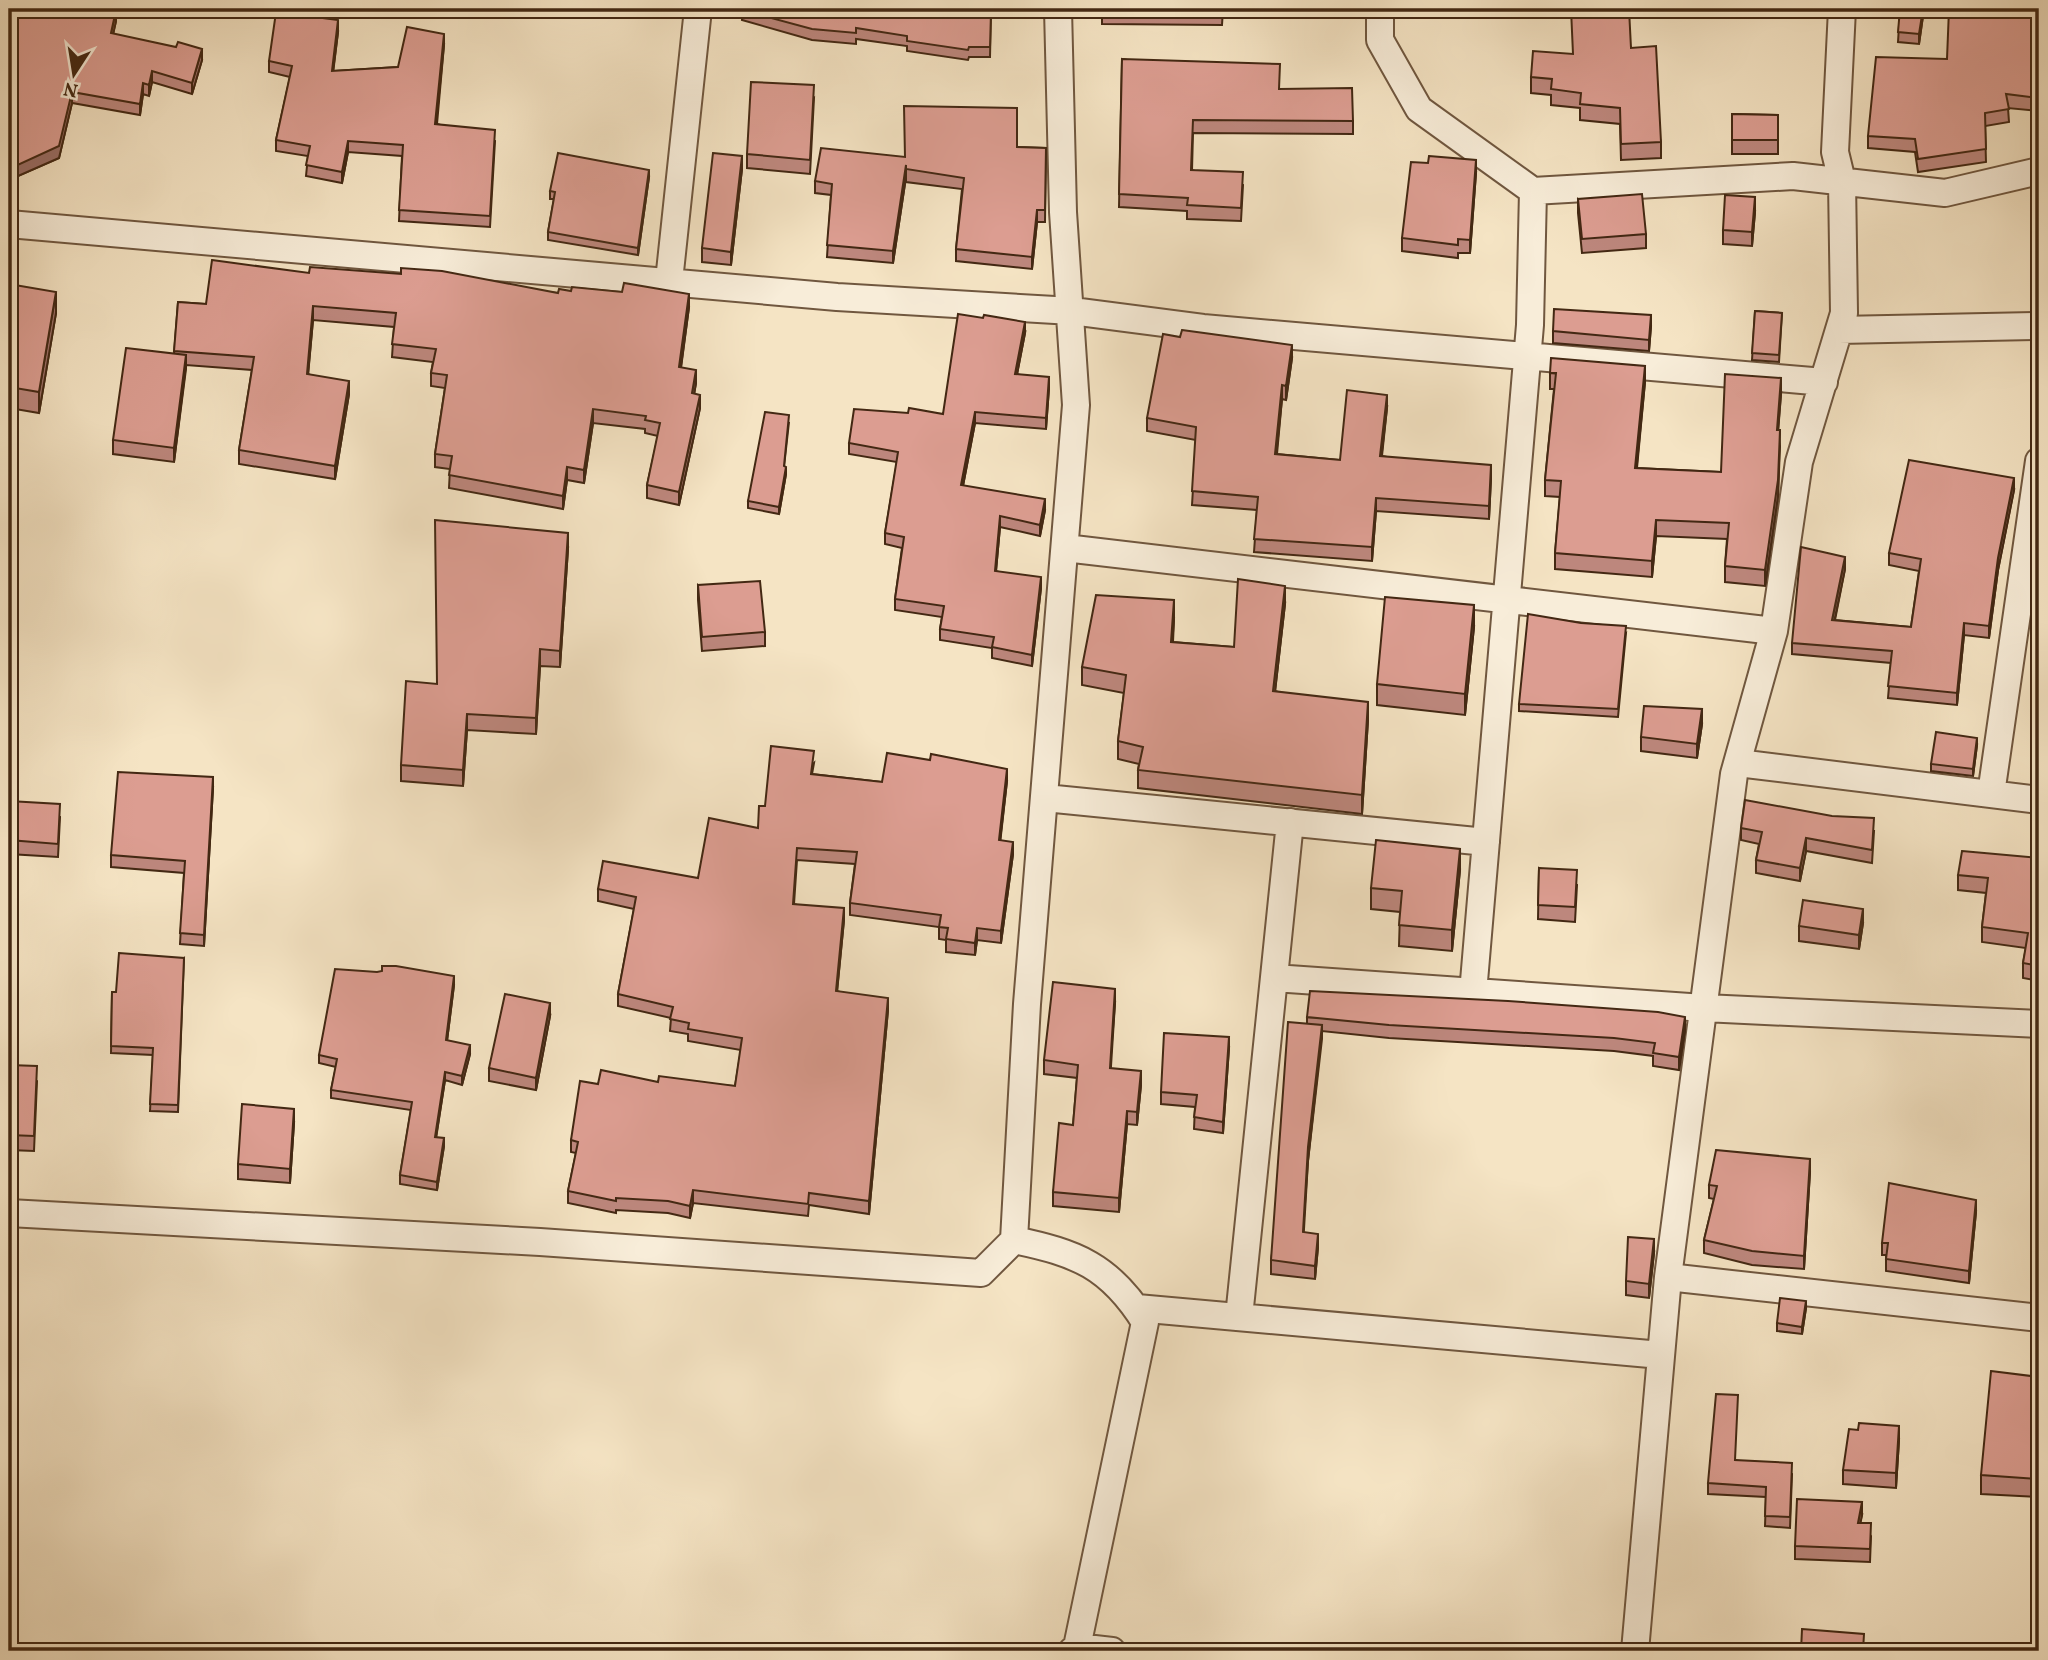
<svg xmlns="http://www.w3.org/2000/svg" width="2048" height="1660" viewBox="0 0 2048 1660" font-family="Vollkorn,serif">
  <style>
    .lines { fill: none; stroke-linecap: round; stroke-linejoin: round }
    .minor-casing { stroke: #70573f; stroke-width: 30 }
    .minor { stroke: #f8edd9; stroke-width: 26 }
    .wall { fill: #bd877d; stroke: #432813; stroke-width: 2 }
    .shaded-wall { fill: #9a6e66; stroke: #432813; stroke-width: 2 }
    .building { fill: #dc9d91; stroke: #432813; stroke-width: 2 }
  </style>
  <rect width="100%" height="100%" fill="#f5e4c4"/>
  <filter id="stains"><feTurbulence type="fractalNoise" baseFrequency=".00286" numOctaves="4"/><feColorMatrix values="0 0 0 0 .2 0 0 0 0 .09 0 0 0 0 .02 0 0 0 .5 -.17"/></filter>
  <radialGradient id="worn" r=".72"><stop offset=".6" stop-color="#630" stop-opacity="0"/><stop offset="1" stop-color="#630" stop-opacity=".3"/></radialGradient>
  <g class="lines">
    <g class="minor-casing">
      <path id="minor" d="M1058 9 1063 212 1076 405 1027 1004 1014 1240C1077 1253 1110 1266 1145 1322L1077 1647
        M1380 9V40L1419 109 1533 191 1793 176 1945 193 2039 171
        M9 224 837 297 1072 311 1203 328 1824 382
        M669 281 698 9
        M1839 330 2039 326
        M1065 548 1774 631
        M1738 763 2039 800
        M1991 794 2039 461
        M1045 798 1486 842
        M1274 978 1704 1008 2039 1024
        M1473 993 1530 325 1533 191
        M9 1213 540 1242 981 1273 1014 1240
        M1668 1277 2039 1318
        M1137 1308 1661 1355
        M1239 1317 1290 822
        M1072 1651 1077 1647 1112 1651
        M1635 1651 1668 1277 1734 774 1774 631 1799 462 1844 313 1842 181 1835 152 1842 9"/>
    </g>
    <use href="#minor" class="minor"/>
  </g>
  <path class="wall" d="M743 9 991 12 990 57H969L968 60 907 51V46L856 39V44L812 40 742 20Z
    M1223 9 1222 25 1102 24V13Z
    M1900 9H1924L1919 44 1898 42Z
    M2039 10V111L2008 108 2009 122 1985 126 1986 162 1918 172 1915 152 1868 148V136L1947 59Z
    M116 21 113 34 202 60 192 94 152 82 149 96 143 94 140 115 72 103 59 158 9 180Z
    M338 32 333 71 398 67 444 45 437 124 495 141 490 227 399 221 402 156 348 152 342 183 306 176 308 156 276 151V140L290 77 269 72V61Z
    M1631 48 1661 142V158L1621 160 1620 124 1580 120V108L1551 105V95L1531 93V77Z
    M1122 59 1279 89 1353 121V134L1193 133 1192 170 1243 185 1241 221 1187 219V211L1119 207Z
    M814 98 810 174 747 168V154Z
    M1732 114 1778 115V154H1732Z
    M1017 147 1046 148 1045 222H1037L1032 269 956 261V249L962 189 906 182V177L893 263 827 257 831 195 815 193V181L905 157Z
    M742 169 731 265 702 262V248Z
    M1476 173 1470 253H1458V258L1402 251V238Z
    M649 177 638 255 548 240V232L554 199H550V191Z
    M1578 199 1646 234V248L1582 253 1578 213Z
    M1755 212 1752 246 1723 244V230Z
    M309 273 558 293 571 291 689 307 681 368 696 383 694 394 700 408 679 505 647 498V485L658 436 645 433V429L593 423 584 483 567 480 563 509 449 488 450 469 435 467V454L445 388 431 386V373L433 362 392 357 394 327 313 320 308 374 349 394 335 479 239 464V450L252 370 186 365 174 462 113 454V440L174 354 178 302 206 304Z
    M9 284 56 313 39 413 9 408Z
    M1755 311 1782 313 1779 362 1752 360Z
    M1651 326 1649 351 1553 343V331Z
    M1025 333 1017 374 1049 388 1046 429 975 423 963 486 1045 510 1040 536 1000 527 996 571 1041 588 1032 666 992 658V648L940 640V629L942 617 895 610V599L902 548 885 544V533L897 462 849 454V443L908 413 943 414Z
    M1292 358 1286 400 1282 399 1277 454 1340 460 1387 408 1382 456 1491 478 1489 519 1376 511 1372 561 1254 552 1257 510 1192 505 1196 440 1147 431V418Z
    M1550 373 1645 382 1637 468 1721 472 1781 394 1778 430 1780 446 1778 496 1765 586 1725 582V566L1727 539 1656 536 1652 577 1555 569V553L1560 497 1545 496V480L1554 389H1550Z
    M789 422 784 467 786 474 779 514 748 508V501Z
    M2014 490 1998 570 1989 638 1964 635 1957 705 1888 698 1891 663 1792 654V643L1845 569 1835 620 1911 627 1919 571 1889 565V553Z
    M568 549 560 667 540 666 536 734 467 730 463 786 401 781V765L437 684Z
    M698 585 765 632V646L702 651 698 600Z
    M1285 604 1275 691 1368 720 1362 814 1138 788V770L1139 764 1118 759V741L1124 693 1082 685V667L1174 619 1173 642 1234 647Z
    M1474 627 1465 715 1377 705V684Z
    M1626 633 1618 717 1519 711V704Z
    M1702 724 1697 758 1641 751V737Z
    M1977 745 1973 776 1931 771V764Z
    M814 763 812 774 882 782 1007 781 1000 841 1013 854 1001 943 977 940 975 955 946 952V940L939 939V927L850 915V903L855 864 797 860 794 904 844 920 837 991 888 1010 869 1214 809 1205 808 1216 693 1203 690 1218 668 1213 616 1210V1213L568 1203V1191L576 1153 571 1152V1140L598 1084 658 1082 735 1086 741 1050 688 1041V1034L670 1031 671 1018 618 1006V994L634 909 598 901V889L698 878 758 828 765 806Z
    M213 788 204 946 180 944 184 873 111 867V855Z
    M9 801 60 817 58 857 9 854Z
    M1741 828 1874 831 1872 863 1806 851 1800 881 1756 873V860L1759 844 1741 840Z
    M2039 858V981L2023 978V963L2026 948 1982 942V927L1986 893 1958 890V875Z
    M1539 868 1577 885 1575 922 1538 919Z
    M1460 870 1452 951 1399 946 1400 912 1371 909V888Z
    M1863 923 1859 949 1799 941V926Z
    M184 958 178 1112 150 1111 153 1055 111 1053 112 992H116Z
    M377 972 454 985 447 1041 470 1054 462 1085 445 1080 436 1137 444 1146 437 1190 400 1184V1175L411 1110 331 1098V1090L336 1067 319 1063V1055Z
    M1115 1003 1110 1068 1141 1085 1137 1125 1127 1124 1119 1212 1053 1206V1192L1073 1125 1077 1078 1044 1074V1060Z
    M550 1016 536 1090 489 1081V1068Z
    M1307 1017 1685 1030 1679 1070 1653 1066V1056L1614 1051 1389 1038 1322 1031 1308 1161 1303 1232 1318 1247 1315 1279 1271 1274V1260L1307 1024Z
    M1229 1048 1223 1133 1194 1129 1195 1107 1161 1104V1092Z
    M9 1065 37 1081 34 1151 9 1150Z
    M294 1123 290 1183 238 1179V1164Z
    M1810 1172 1804 1269 1752 1265 1704 1253V1240L1714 1199 1709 1198V1185Z
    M1976 1212 1969 1283 1886 1271V1255H1882V1243Z
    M1654 1253 1649 1298 1626 1295V1281Z
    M1806 1308 1802 1334 1777 1331V1323Z
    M2039 1377V1497L1981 1494V1475Z
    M1899 1440 1896 1488 1843 1484V1470Z
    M1736 1460 1792 1474 1790 1528 1765 1526 1766 1497 1708 1494V1483Z
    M1862 1515 1860 1523 1871 1536 1870 1562 1795 1559V1546Z"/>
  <path class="shaded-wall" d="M1923 9H1924L1919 44V34Z
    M116 10V21L111 44V33Z
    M338 20V32L332 82V71Z
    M444 34V45L435 135V124Z
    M202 49V60L192 94V83Z
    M152 71V82L149 96V85Z
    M143 83V94L140 115V104Z
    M72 92V103L59 158 9 180V169Z
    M348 141V152L342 183V172Z
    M742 156V169L731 265V252Z
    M1476 160V173L1470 253V240Z
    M906 165V177L893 263V251Z
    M649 170V177L638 255V248Z
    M1755 197V212L1752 246V232Z
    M1037 210V222L1032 269V257Z
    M56 292V313L39 413V392Z
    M689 294V307L679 381V367Z
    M313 306V320L307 387V374Z
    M1651 315V326L1649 351V340Z
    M1025 322V333L1015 385V374Z
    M1292 345V358L1286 400V386Z
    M186 355V369L174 462V448Z
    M1645 366V382L1635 484V468Z
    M696 370V383L692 407V393Z
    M1049 377V388L1046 429V418Z
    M1781 378V394L1777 446V430Z
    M349 381V394L335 479V466Z
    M1282 385V399L1275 467V454Z
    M700 395V408L679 505V492Z
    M1387 395V408L1380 469V456Z
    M593 409V423L584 483V470Z
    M975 412V423L961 496V485Z
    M1780 430 1778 496 1765 586V570Z
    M1491 465V478L1489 519V506Z
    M567 467V480L563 509V496Z
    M786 467V474L779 514V507Z
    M2014 478V490L1998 570 1989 638V626L1998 558Z
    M1376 498V511L1372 561V547Z
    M1045 499V510L1040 536V525Z
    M1000 516V527L995 582V571Z
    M1656 520V536L1652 577V561Z
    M568 533V549L560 667V651Z
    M1845 557V569L1832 632V620Z
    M1041 577V588L1032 666V655Z
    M1285 586V604L1273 710V691Z
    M1174 600V619L1171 661V642Z
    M1474 605V627L1465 715V694Z
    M1964 623V635L1957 705V693Z
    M540 649V666L536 734V718Z
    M1368 702V720L1362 814V795Z
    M1702 709V724L1697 758V744Z
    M467 714V730L463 786V770Z
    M1977 738V745L1973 776V769Z
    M1007 769V781L999 853V840Z
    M213 777V788L204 946V935Z
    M1806 838V851L1800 881V868Z
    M1013 842V854L1001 943V931Z
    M1460 849V870L1452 951V930Z
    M844 908V920L836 1003V991Z
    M1863 909V923L1859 949V935Z
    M977 928V940L975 955V943Z
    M454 976V985L446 1049V1040Z
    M1115 989V1003L1110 1082V1068Z
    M888 998V1010L869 1214V1201Z
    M550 1003V1016L536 1090V1078Z
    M1685 1017V1030L1679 1070V1057Z
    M1322 1025V1039L1308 1161 1303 1246 1308 1147Z
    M1229 1037V1048L1223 1133V1122Z
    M470 1045V1054L462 1085V1076Z
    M1141 1071V1085L1137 1125V1112Z
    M445 1072V1080L435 1145V1137Z
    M294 1109V1123L290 1183V1169Z
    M1127 1111V1124L1119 1212V1198Z
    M444 1138V1146L437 1190V1182Z
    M1810 1159V1172L1804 1269V1256Z
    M693 1190V1203L690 1218V1206Z
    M1976 1200V1212L1969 1283V1271Z
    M1318 1234V1247L1315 1279V1266Z
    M1654 1239V1253L1649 1298V1284Z
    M1806 1301V1308L1802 1334V1327Z
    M1899 1426V1440L1896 1488V1473Z
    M1862 1502V1515L1858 1536V1523Z"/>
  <path class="building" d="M9 9 116 10 111 33 176 47 178 42 202 49 192 83 152 71 149 85 143 83 140 104 72 92 59 146 9 169Z
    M743 9H962L991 12 990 47H969L968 50 907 41V36L856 28V33L812 29 742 10Z
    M1102 9H1222V13H1102Z
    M1571 9H1629L1631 48 1656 46 1661 142 1621 144 1620 108 1580 104 1581 93 1551 89 1552 79 1531 77 1533 51 1573 54Z
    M1900 9H1923L1919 34 1898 32Z
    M1949 9 2039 10V98L2006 94 2009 109 1985 113 1986 149 1918 159 1915 139 1868 136 1876 57 1947 59Z
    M276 12 338 20 332 71 398 67 407 27 444 34 435 124 495 130 490 216 399 210 403 145 348 141 342 172 306 165 310 146 276 140 292 66 269 61Z
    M1122 59 1280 64 1279 89 1352 88 1353 121 1193 120 1191 170 1243 172 1241 208 1187 205 1188 198 1119 194Z
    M751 82 814 85 810 160 747 154Z
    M904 106 1017 108V147L1046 148 1045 210H1037L1032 257 956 249 964 178 906 169V165L893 251 827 245 832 184 815 181 821 148 905 157Z
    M1732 114 1778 115V140H1732Z
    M558 153 649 170 638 248 548 232 555 192 550 191Z
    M713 153 742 156 731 252 702 248Z
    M1429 156 1476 160 1470 240 1458 239V245L1402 238 1411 162 1428 163Z
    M1642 194 1646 234 1582 239 1578 199Z
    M1725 195 1755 197 1752 232 1723 230Z
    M212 260 309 273 310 267 401 274V268L442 271 558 293 559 289 571 291 572 287 622 292 624 283 689 294 679 367 696 370 692 393 700 395 679 492 647 485 660 423 645 420 646 416 593 409 584 470 567 467 563 496 449 475 452 456 435 454 447 375 431 373 436 349 392 344 396 313 313 306 307 374 349 381 335 466 239 450 254 357 174 351 178 302 206 304Z
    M9 284 56 292 39 392 9 387Z
    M1554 309 1651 315 1649 340 1553 331Z
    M1755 311 1782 313 1779 355 1752 353Z
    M958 314 983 318 984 315 1025 322 1015 374 1049 377 1046 418 975 412 961 485 1045 499 1040 525 1000 516 995 571 1041 577 1032 655 992 647 994 637 940 629 944 606 895 599 904 537 885 533 898 452 849 443 854 409 908 413 909 408 943 414Z
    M1182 330 1292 345 1286 386 1282 385 1275 454 1340 460 1347 390 1387 395 1380 456 1491 465 1489 506 1376 498 1372 547 1254 539 1258 497 1192 491 1196 427 1147 418 1163 334 1180 337Z
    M126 348 186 355 174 448 113 440Z
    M1551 358 1645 366 1635 468 1721 472 1725 374 1781 378 1777 430H1780L1778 480 1765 570 1725 566 1729 523 1656 520 1652 561 1555 553 1561 481 1545 480 1556 373H1550Z
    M765 412 789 415 784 466 786 467 779 507 748 501Z
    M1909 460 2014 478 1998 558 1989 626 1964 623 1957 693 1888 686 1892 651 1792 643 1801 547 1845 557 1832 620 1911 627 1921 559 1889 553Z
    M435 520 568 533 560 651 540 649 536 718 467 714 463 770 401 765 406 681 437 684Z
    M1238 579 1285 586 1273 691 1368 702 1362 795 1138 770 1143 747 1118 741 1126 675 1082 667 1096 595 1174 600 1171 642 1234 647Z
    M760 581 765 632 702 637 698 585Z
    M1385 597 1474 605 1465 694 1377 684Z
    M1528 614 1581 623 1626 626 1618 709 1519 704Z
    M1644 706 1702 709 1697 744 1641 737Z
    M1936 732 1977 738 1973 769 1931 764Z
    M771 746 814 751 811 774 882 782 887 753 930 760 931 754 1007 769 999 840 1013 842 1001 931 977 928 975 943 946 939 948 928 939 927 941 915 850 903 857 852 797 848 793 904 844 908 836 991 888 998 869 1201 809 1193 808 1204 693 1190 690 1206 668 1201 616 1198V1201L568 1191 578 1142 571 1140 580 1081 598 1084 601 1070 658 1082 659 1076 735 1086 742 1038 688 1029 689 1023 670 1019 673 1007 618 994 636 897 598 889 603 861 698 878 709 818 758 828 759 806H765Z
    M118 772 213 777 204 935 180 933 185 861 111 855Z
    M1745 800 1832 816 1874 818 1872 850 1806 838 1800 868 1756 860 1762 832 1741 828Z
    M9 801 60 804 58 844 9 840Z
    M1376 840 1460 849 1452 930 1399 925 1402 891 1371 888Z
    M1962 851 2039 858V966L2023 963 2028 933 1982 927 1988 878 1958 875Z
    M1539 868 1577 870 1575 907 1538 905Z
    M1803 900 1863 909 1859 935 1799 926Z
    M119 953 184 958 178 1105 150 1104 153 1048 111 1046 112 992H116Z
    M382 966H396L454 976 446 1040 470 1045 462 1076 445 1072 435 1137 444 1138 437 1182 400 1175 412 1102 331 1090 337 1059 319 1055 335 969 377 972 382 971Z
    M1053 982 1115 989 1110 1068 1141 1071 1137 1112 1127 1111 1119 1198 1053 1192 1059 1123 1073 1125 1078 1065 1044 1060Z
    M1310 991 1508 1001 1658 1012 1685 1017 1679 1057 1653 1053 1655 1043 1614 1038 1389 1025 1307 1017Z
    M505 994 550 1003 536 1078 489 1068Z
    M1288 1022 1322 1025 1308 1147 1303 1232 1318 1234 1315 1266 1271 1260Z
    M1164 1033 1229 1037 1223 1122 1194 1117 1197 1095 1161 1092Z
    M9 1065 37 1066 34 1136 9 1135Z
    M242 1104 294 1109 290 1169 238 1164Z
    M1716 1150 1810 1159 1804 1256 1752 1251 1704 1240 1717 1186 1709 1185Z
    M1889 1183 1976 1200 1969 1271 1886 1259 1888 1243H1882Z
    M1628 1237 1654 1239 1649 1284 1626 1281Z
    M1780 1298 1806 1301 1802 1327 1777 1323Z
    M1991 1371 2039 1377V1479L1981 1475Z
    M1716 1394 1738 1395 1735 1460 1792 1463 1790 1517 1765 1516 1766 1487 1708 1483Z
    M1859 1423 1899 1426 1896 1473 1843 1470 1849 1429 1858 1430Z
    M1797 1499 1862 1502 1858 1523H1871L1870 1549 1795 1546Z
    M1802 1629 1864 1634 1863 1651H1801Z"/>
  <rect width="2048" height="1660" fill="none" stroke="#f5e4c4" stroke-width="35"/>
  <rect x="10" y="10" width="2027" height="1639" fill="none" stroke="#432813" stroke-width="3.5"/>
  <rect x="18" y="18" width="2013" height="1625" fill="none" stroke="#432813" stroke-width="2"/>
  <g transform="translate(74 74) rotate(192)" stroke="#f8edd9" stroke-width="5" paint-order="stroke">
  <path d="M0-5L12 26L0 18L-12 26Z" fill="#432813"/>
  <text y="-10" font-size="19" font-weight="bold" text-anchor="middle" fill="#432813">N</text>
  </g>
  <rect width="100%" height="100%" filter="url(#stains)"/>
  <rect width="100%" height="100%" fill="url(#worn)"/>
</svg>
